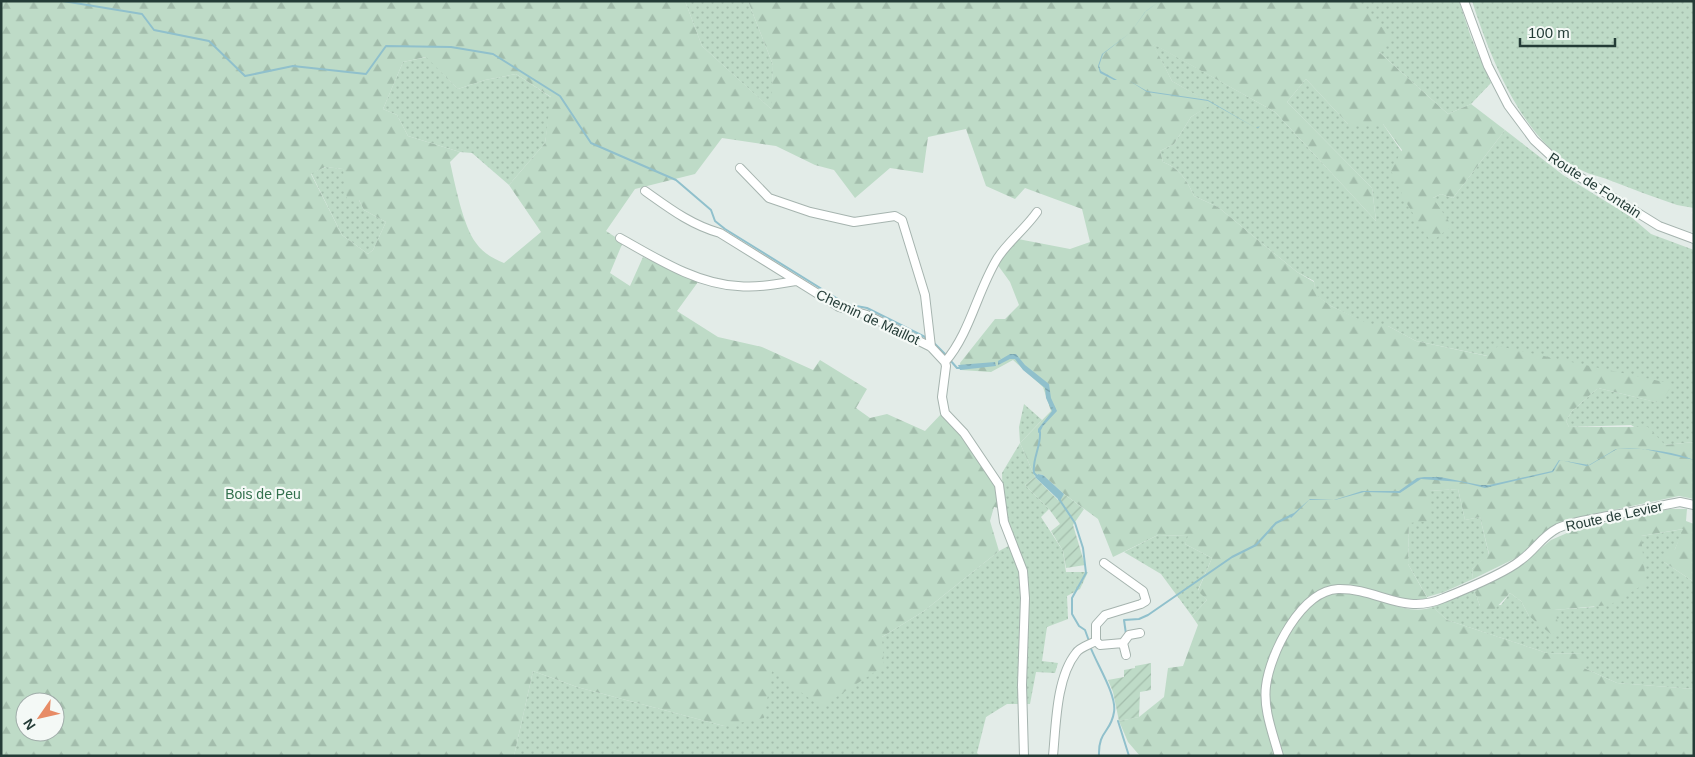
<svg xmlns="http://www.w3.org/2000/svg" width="1695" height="757" viewBox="0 0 1695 757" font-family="Arial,sans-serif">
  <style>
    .grass { fill: url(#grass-dots) }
    .forest { fill: url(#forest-firs); fill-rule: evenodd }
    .garden { fill: url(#garden-furrows) }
    .water { fill: url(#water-ripples) }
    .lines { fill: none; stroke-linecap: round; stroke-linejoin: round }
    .stream { stroke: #90c0cc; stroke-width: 2 }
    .minor-casing { stroke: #a6b4af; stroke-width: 10 }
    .minor { stroke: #fff; stroke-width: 8 }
    .labels { text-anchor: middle; stroke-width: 4.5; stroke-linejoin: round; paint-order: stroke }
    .street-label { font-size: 14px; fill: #243c37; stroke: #f4f9f6 }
    .park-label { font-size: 14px; fill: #32704d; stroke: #f4f9f6 }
  </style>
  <defs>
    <pattern id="grass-dots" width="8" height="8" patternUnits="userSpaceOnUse" patternTransform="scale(1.25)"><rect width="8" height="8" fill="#bedbc7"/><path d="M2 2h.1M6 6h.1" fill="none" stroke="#a3bdac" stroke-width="1.8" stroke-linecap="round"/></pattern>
    <pattern id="forest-firs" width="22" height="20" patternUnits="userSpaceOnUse" patternTransform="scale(1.25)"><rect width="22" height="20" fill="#bedbc7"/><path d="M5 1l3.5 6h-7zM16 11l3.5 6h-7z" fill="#a3bdac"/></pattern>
    <pattern id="garden-furrows" width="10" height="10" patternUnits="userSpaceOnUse" patternTransform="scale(1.25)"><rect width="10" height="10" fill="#bedbc7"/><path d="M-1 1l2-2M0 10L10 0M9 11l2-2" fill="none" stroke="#a3bdac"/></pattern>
    <pattern id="water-ripples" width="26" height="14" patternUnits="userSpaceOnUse" patternTransform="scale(1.25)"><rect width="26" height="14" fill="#90c0cc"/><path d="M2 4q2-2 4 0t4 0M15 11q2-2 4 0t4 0" fill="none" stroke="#759da6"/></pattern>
  </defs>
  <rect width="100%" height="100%" fill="#e3ece8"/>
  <path class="grass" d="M685 1H748L773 65 772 110 702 46Z
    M1355 1H1459L1471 37 1491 83 1471 104 1448 114 1378 51Z
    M1472 1H1694V208L1677 205C1654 197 1632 189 1609 180 1599 176 1587 174 1577 168 1522 139 1490 57 1472 1Z
    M1152 43 1275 112 1376 221 1372 188 1287 102 1306 79 1348 124H1383L1433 198 1441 194 1453 198 1505 130 1563 175 1631 217 1651 234 1694 250V442L1665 445 1631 425 1569 427 1566 421 1572 411 1598 388 1660 403 1488 356 1416 341 1388 326H1371L1331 306 1315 295 1314 281 1297 272 1218 207 1194 196C1187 180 1179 168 1163 162L1160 151 1174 144 1191 117 1211 104 1172 81Z
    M427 57 458 89 485 80 516 74 552 98 545 143 509 185 472 153 460 152 408 136 397 115 383 109 403 62Z
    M326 167 343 169 364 210 386 222 373 250 368 254 342 235 311 173Z
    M1024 404 1042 420 1020 443 1035 477 1025 485 1049 509 1041 517 1063 551 1066 572H1088L1080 589 1067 596 1068 619 1047 627 1042 661 1058 663 1055 673 1036 672 1030 704H1007L986 717 977 753 980 756H514L533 671 577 687 724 726 772 671 882 637 924 611 999 551 1014 543 1003 508 1002 473 1020 443 1019 427Z
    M1458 489 1465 520 1480 517 1489 555 1472 569 1473 579 1444 592 1427 597 1408 564 1409 523 1429 491Z
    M1684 529 1675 549 1664 562 1694 582V689L1617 683 1584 668V654L1547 653 1447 620 1433 607 1474 590 1480 606 1501 605 1510 593 1521 601 1529 616 1553 610 1594 607 1641 536Z
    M1158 535 1189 536 1185 544 1212 558 1198 590 1207 600 1192 616 1161 574 1124 552Z"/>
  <path class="forest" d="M1 1H685L702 46 771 109 773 65 748 1H1355L1392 37 1379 52 1448 114 1471 104 1505 130 1453 198 1441 194 1433 198 1452 226 1431 242 1407 204 1391 171 1402 150 1383 124H1348L1306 79 1287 102 1372 188 1376 221 1275 112 1153 44 1172 81 1212 104 1191 117 1174 144 1160 151 1163 162C1179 168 1187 180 1194 196L1218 207 1297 272 1314 282 1316 295 1331 306 1371 325 1388 326 1416 341 1487 356 1498 346 1673 384 1660 403 1598 388 1572 411 1566 421 1569 427H1648L1665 445 1694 442V499L1679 496 1580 517 1557 524 1548 529 1518 557 1473 579 1472 569 1489 554 1480 517 1465 520 1458 489 1429 491 1432 521 1409 523 1408 564 1429 601C1420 601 1410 602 1402 600 1380 594 1359 584 1335 586 1297 590 1268 650 1263 685 1259 708 1270 734 1276 756H1140L1128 742 1119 721 1139 717 1164 697 1168 668 1183 666 1198 625 1192 616 1207 600 1198 591 1212 558 1185 544 1188 536 1158 535 1113 557 1098 519 1064 494 1043 475 1038 474 1035 477 1020 443 1051 411 1043 387 1013 360 991 372 961 370 960 363 995 319H1005L1019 305 1010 282 997 264 1018 239 1070 249 1090 242 1082 209 1025 188 1015 199 986 186 966 129 928 137 923 173 890 168 855 198 834 170 815 165 776 146 722 138 695 174 635 189 606 231 623 242 610 273 630 286 643 257 698 282 677 311 718 337 762 347 813 370 820 360 867 389 856 408 870 418 887 414 925 431 943 412 995 483 999 508 994 507 990 521 999 551 924 611 882 637 884 666 821 707 772 671 764 718 724 726 577 687 533 671 514 756H1ZM426 57 458 89 485 80 516 74 551 97 545 143 509 185 541 232 504 263C492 258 483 253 476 243 463 226 455 184 450 162L460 152 408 136 397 115 383 109 403 62ZM325 167 343 169 347 200H359L364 210 386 222 373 250 368 254 342 235 311 174ZM25 702H55V732H25Z
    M1669 509H1687L1686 521 1694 524V582L1664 562 1663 555 1675 549 1683 529 1641 536 1646 583 1610 605 1554 610 1560 629 1552 635 1529 616 1521 601 1510 593 1493 611 1480 606 1474 590 1513 571 1551 540 1574 530Z
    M1337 593C1344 593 1353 592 1360 594 1384 600 1409 616 1433 607L1447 620 1547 653 1585 654 1584 668 1617 683 1694 689V756H1283C1277 734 1269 711 1269 688 1270 663 1293 624 1309 606 1317 598 1326 595 1337 593Z"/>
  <path class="garden" d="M1035 477 1058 500 1064 494 1084 509 1073 525 1085 565 1066 568 1063 551 1051 531 1060 524 1049 509 1025 485Z
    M1151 663V690L1140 692 1139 717 1119 721 1113 692 1108 680 1124 677V670L1135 668V666Z"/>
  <path class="water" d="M1160 1 1146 11 1130 33 1103 54 1099 66 1101 71 1117 80H1128L1147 91 1208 100 1256 128 1260 126 1258 128H1256L1208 101 1147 92 1128 80H1114L1100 73 1098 66 1102 54 1130 33 1145 12Z
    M1010 354H1016L1025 365 1049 384 1051 398 1057 411 1043 426 1040 432 1038 433V429L1052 411 1046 398 1045 388 1023 370 1015 359H1010L998 365V361Z
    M995 362 996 366 960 370 958 365Z
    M1616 449C1640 447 1672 451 1694 460L1644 449H1617L1590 465 1586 466 1560 460 1553 472 1485 488 1461 482 1421 479 1400 493 1364 492 1335 500H1309L1291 518 1289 515 1294 513 1310 499 1334 500 1362 491H1399L1417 478 1424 477H1440L1480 485H1489L1552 471 1559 460 1589 465Z
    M1038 474 1043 475 1064 494 1060 501 1035 477Z"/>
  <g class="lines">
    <path class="stream" d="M63 1 142 14 154 30 209 41 245 76 293 66 366 74 386 46 451 47 493 54 560 96 591 143 676 180 711 210 715 221 725 229 846 304 867 308 927 338
      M933 342 947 356
      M950 360 957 368H962
      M1038 477 1034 473C1032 459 1041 447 1040 432
      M1059 499 1075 523 1083 548 1086 573 1072 598V614L1079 626 1085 630 1089 641
      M1126 634 1124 620 1139 619 1148 615 1232 557 1256 545 1276 523 1290 516
      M1090 646C1096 663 1117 695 1114 712 1111 733 1098 730 1099 756
      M1118 721 1129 756"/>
    <g class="minor-casing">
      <path id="minor" d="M1464 1 1488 66 1508 105 1534 140 1562 166 1659 226 1694 239
        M740 168 769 198 810 212 854 222 895 216 902 220 925 295 931 347
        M645 191C669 208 691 225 720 233L839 307 867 315 931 347 945 362 946 366 942 397 945 413 964 433 999 485 1004 522 1023 571 1025 598 1022 685 1024 756
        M620 238C656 258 696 284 738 286 758 288 777 284 796 281
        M945 362C970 333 977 292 997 259 1006 244 1026 228 1037 212
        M1096 641 1100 645 1123 643 1129 635 1140 633
        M1123 643 1126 655
        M1053 756C1056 726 1056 678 1076 653 1080 647 1089 645 1096 641V625L1105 615 1141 604 1146 601 1143 591 1104 563
        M1279 756C1273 734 1263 709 1266 686 1270 653 1301 591 1338 589 1378 588 1403 616 1444 598 1464 590 1505 573 1521 560 1535 550 1542 536 1558 528 1576 520 1595 519 1613 515 1636 512 1658 506 1680 502L1694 505"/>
    </g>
    <use href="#minor" class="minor"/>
  </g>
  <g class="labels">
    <g class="street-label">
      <text transform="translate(1595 185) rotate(33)" y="5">Route de Fontain</text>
      <text transform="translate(868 317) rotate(25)" y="5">Chemin de Maillot</text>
      <text transform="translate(1614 516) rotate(-12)" y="5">Route de Levier</text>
    </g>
    <g class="park-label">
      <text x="263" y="499">Bois de Peu</text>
    </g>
  </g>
  <rect width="1695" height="757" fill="none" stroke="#243c37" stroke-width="5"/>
  <g transform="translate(40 717) rotate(236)"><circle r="24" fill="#f4f9f6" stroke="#a1adaa"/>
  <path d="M0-4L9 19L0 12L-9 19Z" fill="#e78c66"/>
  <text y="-8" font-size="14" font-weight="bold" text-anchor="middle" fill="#243c37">N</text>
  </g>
  <path d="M1520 38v8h95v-8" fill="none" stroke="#243c37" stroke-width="2.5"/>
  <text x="1528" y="38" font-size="15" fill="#243c37" stroke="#f4f9f6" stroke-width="4" paint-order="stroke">100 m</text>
</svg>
